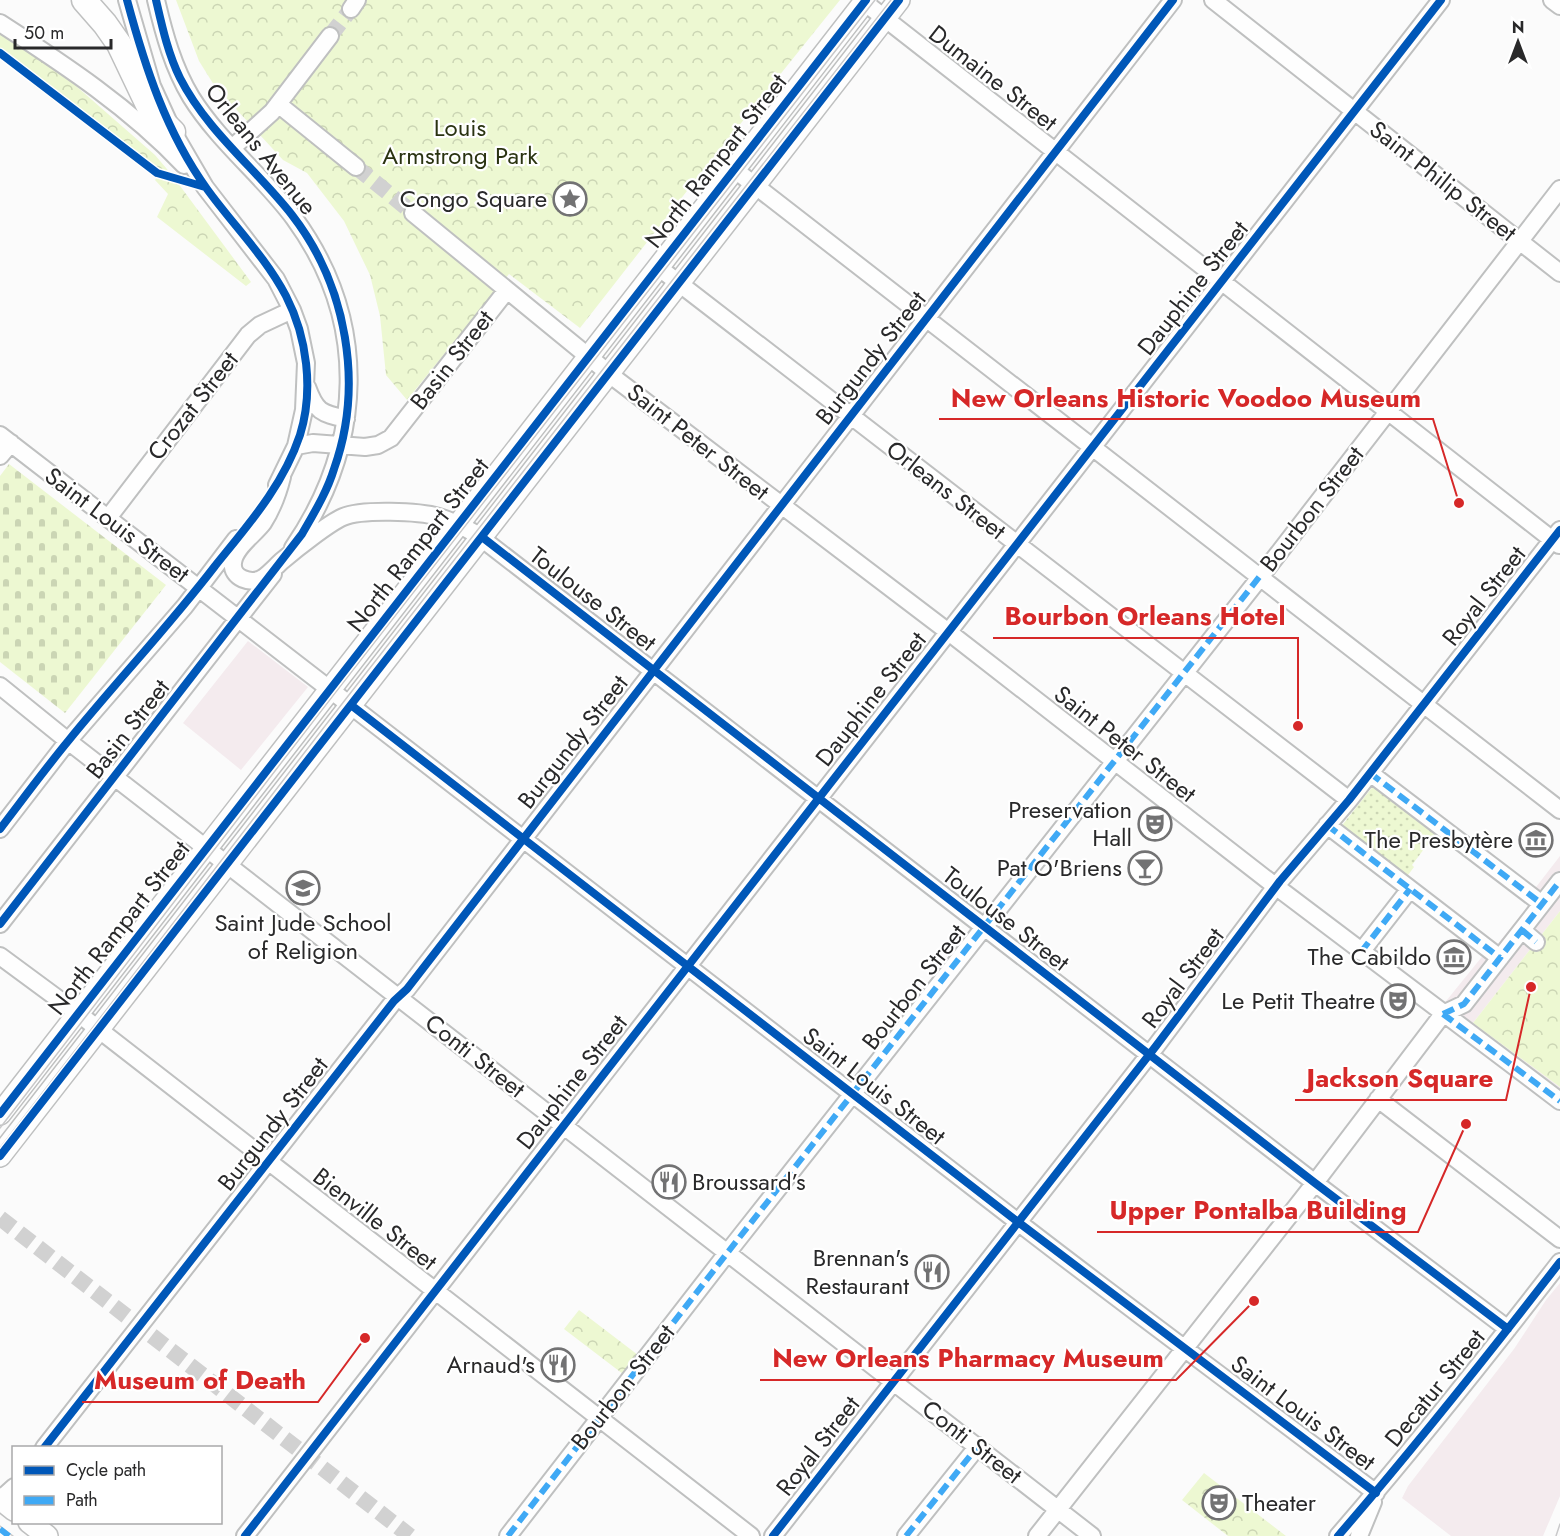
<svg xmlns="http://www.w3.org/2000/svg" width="1560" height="1536" viewBox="0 0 1560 1536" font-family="Jost,sans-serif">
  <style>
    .commercial { fill: #f4ebee }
    .grass { fill: url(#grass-dots) }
    .cemetery { fill: url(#cemetery-stones) }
    .park { fill: url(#park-crowns) }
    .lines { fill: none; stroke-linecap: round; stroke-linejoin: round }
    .minor-tunnel { stroke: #d1d1d1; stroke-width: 16; stroke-dasharray: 16 8; stroke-linecap: butt }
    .minor-casing { stroke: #bfc0c0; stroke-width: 20 }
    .major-casing { stroke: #bfc0c0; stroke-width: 24 }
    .highway-casing { stroke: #bfc0c0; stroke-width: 27 }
    .minor { stroke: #fefefe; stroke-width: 16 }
    .major { stroke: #fefefe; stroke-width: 21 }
    .highway { stroke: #fefefe; stroke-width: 24 }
    .tram { stroke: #c9c9ca; stroke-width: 1.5 }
    .quiet { stroke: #3fa9f5; stroke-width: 6; stroke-dasharray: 12 6; stroke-linecap: butt }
    .cycleway-casing { stroke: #fff; stroke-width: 11 }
    .cycleway { stroke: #0057b8; stroke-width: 8 }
    .labels { text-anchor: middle; stroke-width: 4.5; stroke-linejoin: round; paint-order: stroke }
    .street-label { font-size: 24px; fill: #29292a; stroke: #fff }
    .park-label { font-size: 24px; fill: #2a3311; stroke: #fff }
    .poi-label { font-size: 24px; fill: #29292a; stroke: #fff; text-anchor: end }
    .leader { fill: none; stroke: #d62828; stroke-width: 2 }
    .callout-dot { fill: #d62828; stroke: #fff; stroke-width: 2 }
    .callout-label { font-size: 26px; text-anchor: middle; font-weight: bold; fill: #d62828; stroke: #fff; stroke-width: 4.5; stroke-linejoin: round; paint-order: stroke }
  </style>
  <defs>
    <pattern id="grass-dots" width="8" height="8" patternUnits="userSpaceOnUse" patternTransform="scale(1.5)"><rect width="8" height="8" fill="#edf8d2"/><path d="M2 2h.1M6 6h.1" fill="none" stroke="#cbd5b4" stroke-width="1.8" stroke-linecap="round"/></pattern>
    <pattern id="cemetery-stones" width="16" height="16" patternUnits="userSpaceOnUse" patternTransform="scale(1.5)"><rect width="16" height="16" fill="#edf8d2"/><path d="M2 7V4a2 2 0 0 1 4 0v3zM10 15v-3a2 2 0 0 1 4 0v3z" fill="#cbd5b4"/></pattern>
    <pattern id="park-crowns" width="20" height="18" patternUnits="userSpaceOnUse" patternTransform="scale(1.5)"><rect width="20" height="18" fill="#edf8d2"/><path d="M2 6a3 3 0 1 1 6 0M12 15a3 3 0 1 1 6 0" fill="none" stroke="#cbd5b4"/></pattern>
  </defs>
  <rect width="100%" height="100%" fill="#fbfbfb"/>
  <path class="commercial" d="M248 641 308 687 241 770 183 723Z
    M1560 856V911L1473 1023 1560 1087V1111L1448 1026 1438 1011 1485 953 1492 951 1534 899 1533 891Z
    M1560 1283V1496L1543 1536H1451L1402 1498 1408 1486 1514 1349 1546 1300Z"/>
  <path class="grass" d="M1374 785 1440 833 1430 846 1427 845 1412 865 1414 867 1405 879 1340 828Z"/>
  <path class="cemetery" d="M9 464 166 585 65 713 0 662V476Z"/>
  <path class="park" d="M176 0H840L701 173 580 328 509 274 407 400 386 375 380 316 370 275 344 221 307 173 283 160 214 85 199 61Z
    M0 33 60 72 155 155 172 175 251 282 246 286 157 217 168 194 155 180 159 174 58 96 54 101 28 81 33 74 0 50Z
    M1560 911V1087L1473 1023Z
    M579 1310 638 1355 623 1374 564 1329Z
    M1204 1473 1286 1536H1228L1182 1500Z"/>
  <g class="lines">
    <path class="minor-tunnel" d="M330 36 351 9
      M356 167 413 213
      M0 1218 410 1536"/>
    <g class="minor-casing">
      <path id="minor" d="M127 0 152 86 173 132 205 187 276 279 292 310 299 329 306 363 304 410 296 446 277 485
        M156 0C164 34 173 67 191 97 219 142 263 176 294 218 370 322 364 444 293 548
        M1213 0 1560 273
        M1552 0 1560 6
        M864 2 1559 545
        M351 9 357 0
        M0 23C65 65 130 108 184 165
        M278 104 356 167
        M232 148 272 112 330 36
        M735 170 1560 810
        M413 213 617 380 955 637 1270 882 1560 1101
        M658 267 1349 800
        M307 387C316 412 321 413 346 419
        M0 435C339 695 676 959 1014 1219 1134 1312 1256 1401 1376 1493
        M296 446 313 443 365 447 378 445 391 438 507 290
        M0 456 11 443
        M282 477C278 493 272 509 263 523 254 535 234 548 233 563 231 578 251 585 263 578 270 573 277 565 283 560 296 549 329 523 343 517 361 509 419 511 439 517 452 521 464 527 476 534L1315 1183 1508 1329
        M108 518 248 335 260 325 292 310
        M0 686 68 741 1092 1536
        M1370 773 1542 904
        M1327 825 1500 958
        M0 829 68 741 185 606 236 539
        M0 924 273 574
        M1522 930 1536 942
        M1361 952 1410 889
        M0 956 84 1018 751 1536
        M1378 1099 1560 1239
        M44 1448 394 1001 407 989C661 658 919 331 1173 0
        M0 1500 14 1487
        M245 1536C641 1022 1045 515 1441 0
        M508 1536 728 1252 1254 585 1560 189
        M773 1536 1156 1046 1280 881 1349 800 1560 530
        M906 1536 978 1446
        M1037 1536 1311 1188 1443 1014 1464 1004 1560 881
        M1338 1536C1415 1447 1488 1355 1560 1262
        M1359 1536 1373 1502"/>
    </g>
    <g class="major-casing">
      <path id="major" d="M0 1114 866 0
        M0 1156 899 0
        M0 1499 14 1510
        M29 1522 47 1536"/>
    </g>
    <g class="highway-casing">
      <path id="highway" d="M84 0 105 24 119 44 150 109 173 132"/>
    </g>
    <use href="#minor" class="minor"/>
    <use href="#major" class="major"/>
    <use href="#highway" class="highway"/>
    <path class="tram" d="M0 1128 335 693 875 0
      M0 1148 345 700 891 0
      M0 1526 13 1536
      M1556 1536 1560 1524"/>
    <path class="quiet" d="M1370 773 1542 904
      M1327 825 1500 958
      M1522 930 1536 942
      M1361 952 1410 889
      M1443 1014 1464 1004 1560 881
      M1443 1014 1560 1101
      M0 1529 9 1536
      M508 1536 728 1252 1260 576
      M906 1536 978 1446"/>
    <g class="cycleway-casing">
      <path id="cycleway" d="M0 53 157 173 205 187
        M482 537 1315 1183 1508 1329
        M351 705 1018 1222 1376 1493
        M0 829C23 799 45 769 69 740 117 681 169 626 215 566 248 525 283 486 300 435 314 390 307 337 286 296 265 256 233 225 207 189 166 132 145 67 127 0
        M0 924 302 534C314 513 327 492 334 469 364 385 347 286 292 215 256 169 207 131 180 78 168 54 162 26 156 0
        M0 1114 866 0
        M0 1156 899 0
        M44 1448 394 1001 407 989C661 658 919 331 1173 0
        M245 1536C641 1022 1045 515 1441 0
        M773 1536 1156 1046 1280 881 1349 800 1560 530
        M1338 1536C1415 1447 1488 1355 1560 1262"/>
    </g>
    <use href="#cycleway" class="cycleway"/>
  </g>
  <defs>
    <g id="sight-ring" transform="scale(1.725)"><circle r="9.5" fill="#fff" stroke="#727273" stroke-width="1.5"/><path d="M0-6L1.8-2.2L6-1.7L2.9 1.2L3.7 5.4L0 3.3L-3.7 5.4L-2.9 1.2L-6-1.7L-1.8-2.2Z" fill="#727273"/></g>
    <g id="theatre-ring" transform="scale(1.725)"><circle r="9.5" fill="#fff" stroke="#727273" stroke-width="1.5"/><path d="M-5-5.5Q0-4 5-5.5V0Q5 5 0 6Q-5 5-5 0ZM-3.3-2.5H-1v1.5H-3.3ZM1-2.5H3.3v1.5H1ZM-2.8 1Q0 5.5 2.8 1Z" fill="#727273"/></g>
    <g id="museum-ring" transform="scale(1.725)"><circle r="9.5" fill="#fff" stroke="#727273" stroke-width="1.5"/><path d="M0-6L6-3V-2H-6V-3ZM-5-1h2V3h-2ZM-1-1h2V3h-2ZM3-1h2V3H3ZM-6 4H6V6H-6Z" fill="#727273"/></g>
    <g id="bar-ring" transform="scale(1.725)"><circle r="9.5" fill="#fff" stroke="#727273" stroke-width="1.5"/><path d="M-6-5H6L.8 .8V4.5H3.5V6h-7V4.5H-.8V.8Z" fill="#727273"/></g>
    <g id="school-ring" transform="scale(1.725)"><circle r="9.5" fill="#fff" stroke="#727273" stroke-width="1.5"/><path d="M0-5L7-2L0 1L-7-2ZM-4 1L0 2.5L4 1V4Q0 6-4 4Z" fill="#727273"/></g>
    <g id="restaurant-ring" transform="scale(1.725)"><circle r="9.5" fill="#fff" stroke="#727273" stroke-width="1.5"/><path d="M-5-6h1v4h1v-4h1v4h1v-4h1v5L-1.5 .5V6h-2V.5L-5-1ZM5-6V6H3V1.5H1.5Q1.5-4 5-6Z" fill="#727273"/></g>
  </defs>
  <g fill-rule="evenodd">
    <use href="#sight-ring" x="570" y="199"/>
    <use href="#theatre-ring" x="1155" y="824"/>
    <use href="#museum-ring" x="1536" y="840"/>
    <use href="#bar-ring" x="1145" y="868"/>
    <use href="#school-ring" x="303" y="888"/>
    <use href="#museum-ring" x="1454" y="957"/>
    <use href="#theatre-ring" x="1398" y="1001"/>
    <use href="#restaurant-ring" x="669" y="1182"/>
    <use href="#restaurant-ring" x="932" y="1272"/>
    <use href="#restaurant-ring" x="558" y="1365"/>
    <use href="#theatre-ring" x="1219" y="1503"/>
  </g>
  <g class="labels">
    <g class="street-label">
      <text transform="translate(993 78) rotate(38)" y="8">Dumaine Street</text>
      <text transform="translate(261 149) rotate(51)" y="8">Orleans Avenue</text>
      <text transform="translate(716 161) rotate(-52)" y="8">North Rampart Street</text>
      <text transform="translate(1443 181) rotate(38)" y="8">Saint Philip Street</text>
      <text transform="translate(1193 288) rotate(-52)" y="8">Dauphine Street</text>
      <text transform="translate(871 358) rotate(-52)" y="8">Burgundy Street</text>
      <text transform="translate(452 360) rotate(-52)" y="8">Basin Street</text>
      <text transform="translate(193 406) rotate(-52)" y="8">Crozat Street</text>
      <text transform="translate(698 442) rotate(38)" y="8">Saint Peter Street</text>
      <text transform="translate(946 490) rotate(38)" y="8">Orleans Street</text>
      <text transform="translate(1312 509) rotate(-52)" y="8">Bourbon Street</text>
      <text transform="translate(117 525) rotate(37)" y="8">Saint Louis Street</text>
      <text transform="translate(418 545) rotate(-52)" y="8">North Rampart Street</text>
      <text transform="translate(1484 596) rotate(-52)" y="8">Royal Street</text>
      <text transform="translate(593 599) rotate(38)" y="8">Toulouse Street</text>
      <text transform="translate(871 699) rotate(-52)" y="8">Dauphine Street</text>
      <text transform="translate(128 729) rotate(-52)" y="8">Basin Street</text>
      <text transform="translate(573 742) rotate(-52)" y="8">Burgundy Street</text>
      <text transform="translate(1125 744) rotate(38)" y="8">Saint Peter Street</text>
      <text transform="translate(1006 919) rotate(38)" y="8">Toulouse Street</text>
      <text transform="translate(119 928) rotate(-52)" y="8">North Rampart Street</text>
      <text transform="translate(1183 978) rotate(-53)" y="8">Royal Street</text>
      <text transform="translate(914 987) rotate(-52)" y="8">Bourbon Street</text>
      <text transform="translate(475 1056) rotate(38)" y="8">Conti Street</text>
      <text transform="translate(572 1082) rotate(-52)" y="8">Dauphine Street</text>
      <text transform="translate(874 1086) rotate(38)" y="8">Saint Louis Street</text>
      <text transform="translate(273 1124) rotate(-52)" y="8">Burgundy Street</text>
      <text transform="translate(375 1219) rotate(38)" y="8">Bienville Street</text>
      <text transform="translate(623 1387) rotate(-52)" y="8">Bourbon Street</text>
      <text transform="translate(1435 1388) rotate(-51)" y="8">Decatur Street</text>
      <text transform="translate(1303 1413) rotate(37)" y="8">Saint Louis Street</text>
      <text transform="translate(972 1442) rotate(38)" y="8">Conti Street</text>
      <text transform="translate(818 1446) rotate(-52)" y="8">Royal Street</text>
    </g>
    <g class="park-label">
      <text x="460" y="136">Louis<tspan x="460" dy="28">Armstrong Park</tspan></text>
    </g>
    <g class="poi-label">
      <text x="547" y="207">Congo Square</text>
      <text x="1132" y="818">Preservation<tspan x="1132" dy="28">Hall</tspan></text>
      <text x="1513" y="848">The Presbytère</text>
      <text x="1122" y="876">Pat O'Briens</text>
      <text x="303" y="931" text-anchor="middle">Saint Jude School<tspan x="303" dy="28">of Religion</tspan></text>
      <text x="1431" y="965">The Cabildo</text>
      <text x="1375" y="1009">Le Petit Theatre</text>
      <text x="692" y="1190" text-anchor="start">Broussard’s</text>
      <text x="909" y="1266">Brennan's<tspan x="909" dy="28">Restaurant</tspan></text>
      <text x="535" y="1373">Arnaud's</text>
      <text x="1242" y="1511" text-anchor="start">Theater</text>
    </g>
  </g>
  <path class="leader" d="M1459 503L1433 419H939M1298 726L1298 638H993M1531 987L1506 1100H1295M1466 1124L1418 1232H1097M1254 1301L1176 1380H760M365 1338L318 1402H82"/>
  <g class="callout-dot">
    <circle cx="1459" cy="503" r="6"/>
    <circle cx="1298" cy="726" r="6"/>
    <circle cx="1531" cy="987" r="6"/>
    <circle cx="1466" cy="1124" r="6"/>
    <circle cx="1254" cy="1301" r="6"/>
    <circle cx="365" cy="1338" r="6"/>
  </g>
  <g class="callout-label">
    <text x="1186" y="407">New Orleans Historic Voodoo Museum</text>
    <text x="1145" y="625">Bourbon Orleans Hotel</text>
    <text x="1400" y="1087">Jackson Square</text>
    <text x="1258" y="1219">Upper Pontalba Building</text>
    <text x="968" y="1367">New Orleans Pharmacy Museum</text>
    <text x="200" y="1389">Museum of Death</text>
  </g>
  <rect x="12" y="1446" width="210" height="78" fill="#ffffff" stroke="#a9a9aa" stroke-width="1.5"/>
  <rect x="24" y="1466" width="30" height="9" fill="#0057b8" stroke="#a9a9aa" stroke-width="1.5"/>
  <text x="66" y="1476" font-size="18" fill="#29292a">Cycle path</text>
  <rect x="24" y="1496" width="30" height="9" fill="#3fa9f5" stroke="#a9a9aa" stroke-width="1.5"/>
  <text x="66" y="1506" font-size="18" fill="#29292a">Path</text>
  <g transform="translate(1518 42)" stroke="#ffffff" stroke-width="4.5" paint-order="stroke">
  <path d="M0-4.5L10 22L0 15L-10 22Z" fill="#29292a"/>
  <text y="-9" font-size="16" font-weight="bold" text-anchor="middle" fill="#29292a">N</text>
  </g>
  <path d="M15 39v9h96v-9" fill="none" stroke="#29292a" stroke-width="3"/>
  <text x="24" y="39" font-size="18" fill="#29292a" stroke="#ffffff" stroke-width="4.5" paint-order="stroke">50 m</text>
</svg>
